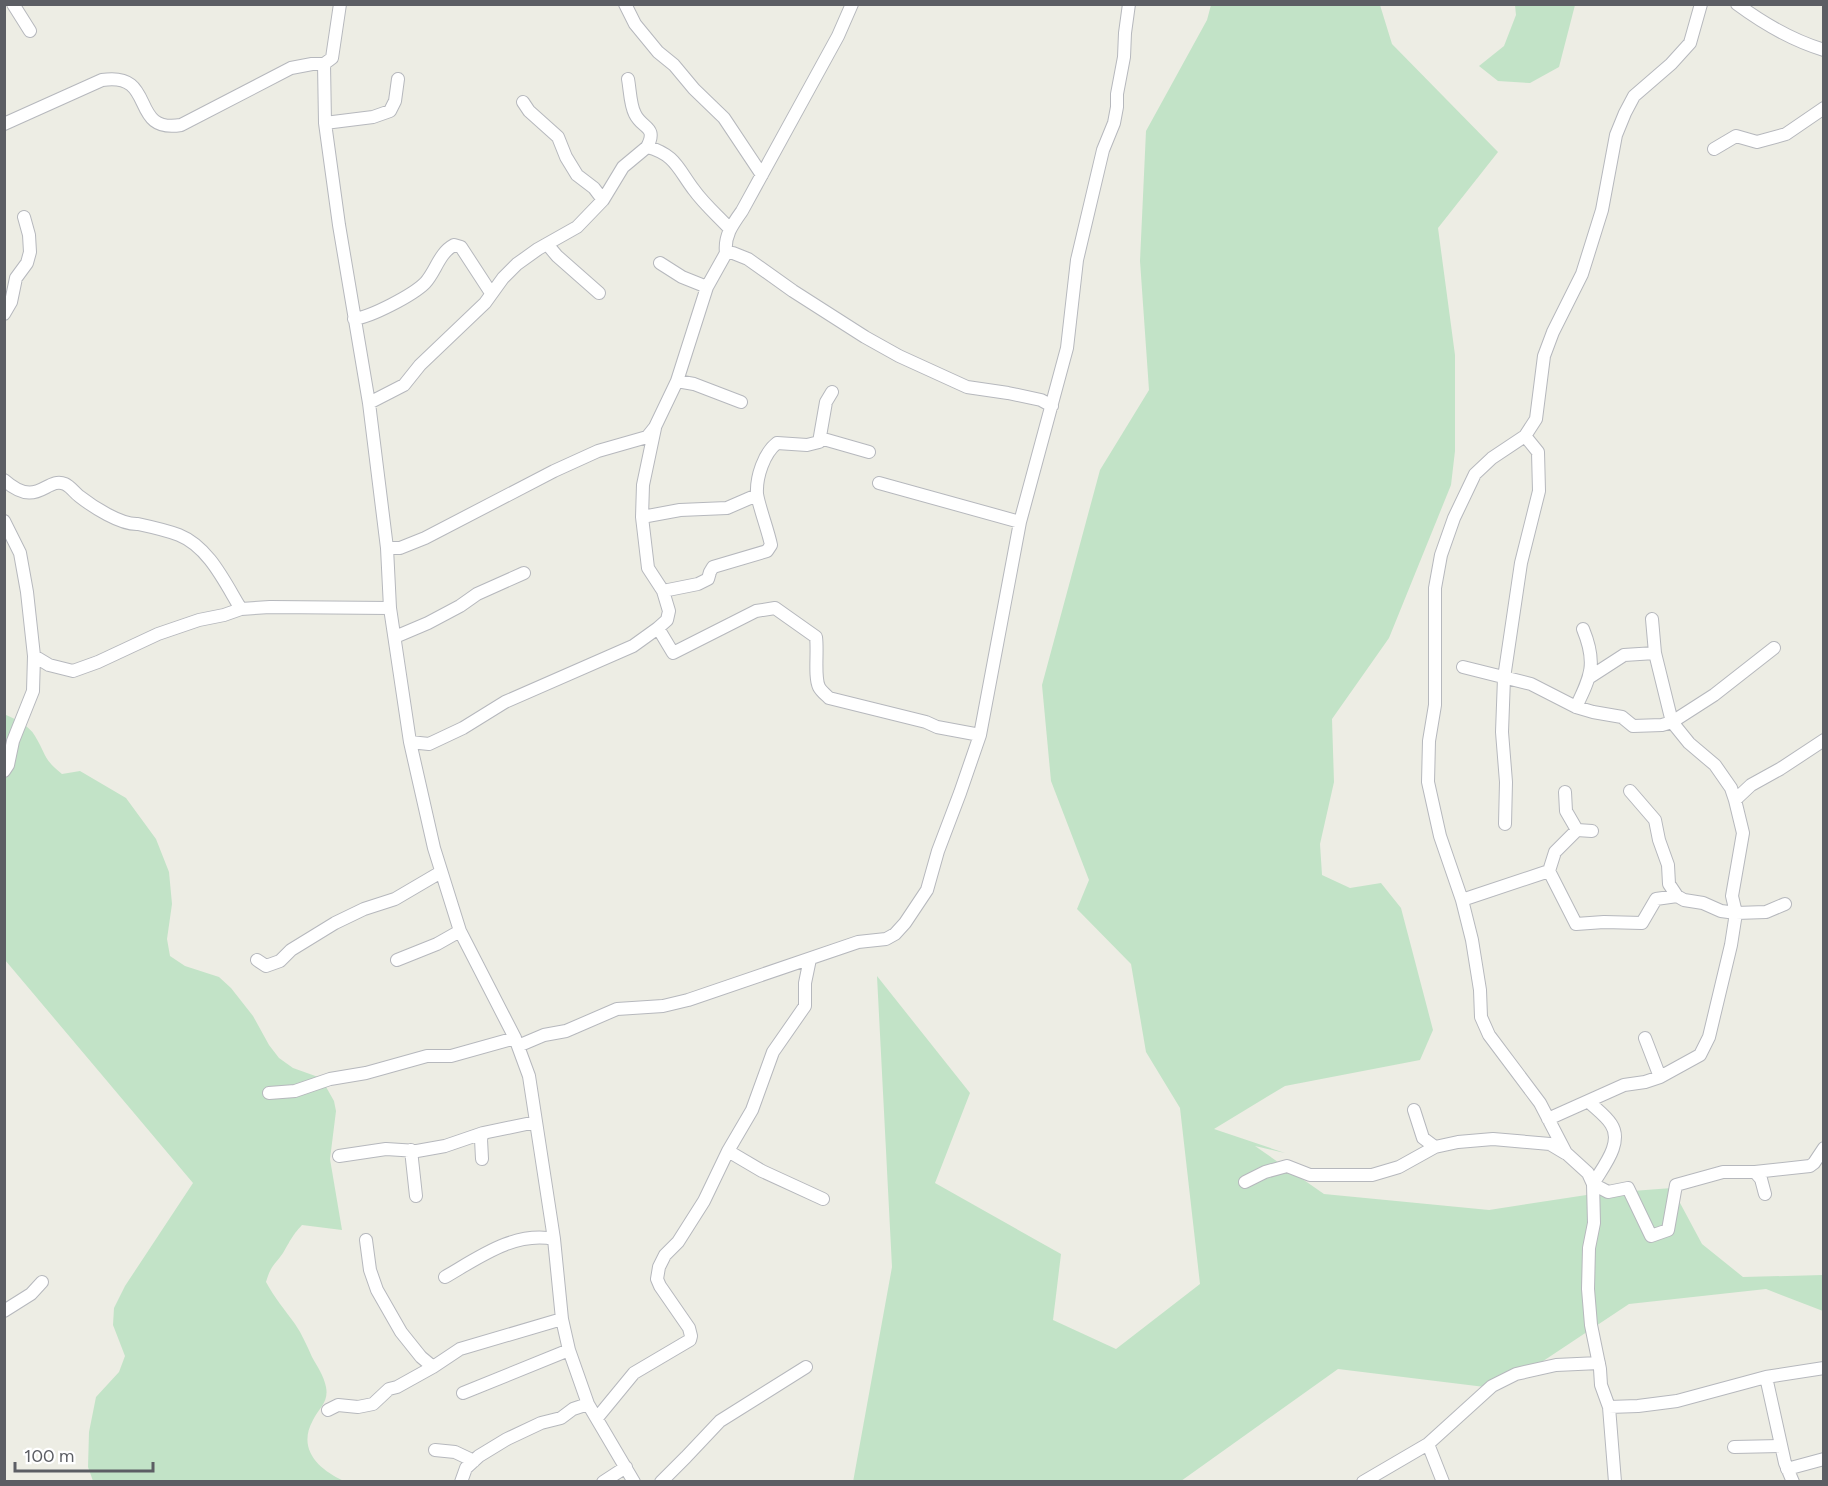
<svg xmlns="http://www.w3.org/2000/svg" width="1828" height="1486" viewBox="0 0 1828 1486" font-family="Figtree,sans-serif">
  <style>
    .green { fill: #c2e3c7 }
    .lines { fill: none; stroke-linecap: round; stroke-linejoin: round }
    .minor-casing { stroke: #b6b8bd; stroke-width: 14 }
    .minor { stroke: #fff; stroke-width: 12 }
  </style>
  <rect width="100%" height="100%" fill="#edede4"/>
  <path class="green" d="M1211 5H1380L1392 44 1498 152 1438 228 1455 355V451L1451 485 1389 638 1332 719 1334 782 1320 844 1322 875 1350 888 1381 883 1401 908 1433 1030 1420 1060 1285 1086 1214 1129 1285 1153 1255 1146 1324 1194 1489 1210 1593 1194 1672 1188 1702 1244 1743 1277 1823 1275V1311L1766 1289 1629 1304 1501 1389 1338 1369 1181 1481 853 1482 892 1267 877 976 970 1093 935 1183 1061 1254 1053 1320 1116 1349 1200 1284 1180 1108 1146 1052 1131 964 1077 909 1089 880 1051 781 1042 685 1100 470 1149 390 1140 261 1146 131 1207 20Z
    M1515 5H1575L1559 67 1530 83 1498 81 1479 66 1504 46 1516 15Z
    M4 714C15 719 29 725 35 736 46 754 43 759 62 774L80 771 126 798 156 839 169 872 172 904 167 939 170 956 185 966 219 977 231 988 253 1016 269 1045 279 1058 293 1068 321 1078 334 1101 336 1111 330 1159 342 1230 302 1225C291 1237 291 1240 283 1253 274 1266 271 1265 266 1282 274 1297 285 1310 295 1324 302 1334 307 1346 312 1357 317 1366 324 1376 326 1387 329 1402 319 1408 313 1420 297 1449 318 1469 344 1481H93L88 1467 89 1432 96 1397 119 1372 125 1356 113 1325 114 1308 125 1286 193 1183 5 960Z"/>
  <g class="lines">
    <g class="minor-casing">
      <path id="minor" d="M13 4 30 31
        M340 4 332 58 324 64 325 123 339 225 369 403 387 548 390 608 410 742 434 848 460 931 515 1038 529 1076 554 1239 562 1319 569 1350 588 1404 634 1482
        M625 4 635 24 658 52 674 65 694 89 724 118 762 175
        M1737 4C1764 24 1791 40 1824 50
        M628 79C630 89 630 105 635 114 642 129 658 126 647 147
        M523 102 529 111 558 137 566 157 577 175 594 188 603 200
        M325 123 373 117 390 111 395 101 398 79
        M4 124 102 80C158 71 128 134 181 125L291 68 312 64H324
        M1714 149 1736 136 1757 142 1786 134 1824 108
        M547 244 557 256 599 293
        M726 253C724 236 732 225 742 211L838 36 852 4
        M660 263 682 277 707 287
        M4 314 11 302 16 278 27 263 30 252 29 235 24 217
        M354 319C371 317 413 295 425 283 436 271 439 253 454 245L461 247 491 293
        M677 381 694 384 741 402
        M369 403 404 385 420 365 485 303 503 278 517 264 538 249 577 227 603 200 623 167 647 147C675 154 678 169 694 190 704 204 718 216 730 229
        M655 428 643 485 642 517 648 568 663 591
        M820 438 869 452
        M4 480C38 510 46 476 65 484 70 486 75 493 79 496 93 507 121 525 138 524 152 527 166 530 179 535 209 547 225 583 241 609
        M879 483 1020 522
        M642 517 680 510 727 508 757 495
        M4 521 20 553 27 592 34 656 33 691 13 741 8 765 4 771
        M387 548H400L425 538 554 471 598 451 647 437 655 427 677 381 707 287 726 253H733L748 259 793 291 865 337 899 356 967 387 1008 393 1041 400 1052 406
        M658 628 667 620 669 611 663 591 698 584 708 579 710 572 713 567 767 551 771 545C768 530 759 507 757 494 756 477 764 453 777 443L807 445 819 442 826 402 832 392
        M395 637 428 623 460 606 477 594 524 573
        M34 656 49 665 73 671 98 662 158 634 199 620 224 615 241 609 270 607 390 608
        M1463 667 1531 684 1576 707 1593 712 1622 717 1633 726 1662 725 1672 722 1714 695 1774 648
        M1590 677 1624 655 1655 653
        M1576 707C1591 676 1597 663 1583 629
        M410 742 429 744 463 728 505 702 633 646 658 628 673 653 756 611 775 608 816 637C818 651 814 677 819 687 821 691 826 695 829 698L926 722 937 727 980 735
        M1630 791 1655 820 1659 840 1668 865 1669 884 1677 896
        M1565 792 1566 811 1577 830
        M1735 800 1751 785 1780 769 1824 740
        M1505 824 1506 782 1502 732 1504 678 1521 563 1539 491 1538 452 1525 436
        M1549 871 1576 924 1604 922 1642 923 1656 899 1677 896 1684 900 1703 903 1721 911 1736 913 1766 912 1785 904
        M1462 900 1549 871 1555 852 1577 830 1592 831
        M257 960 266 966 280 961 291 950 335 923 364 909 395 899 441 872
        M397 960 437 944 460 931
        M1645 1038 1660 1077
        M518 1046 544 1035 566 1031 617 1009 663 1006 688 1000 858 942 886 939 895 934 905 923 927 890 938 851 960 793 980 735 1020 522 1067 348 1077 260 1103 150 1114 123 1117 107V94L1124 57 1125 33 1129 4
        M269 1093 295 1091 330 1079 366 1073 427 1056H451L515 1038
        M1588 1101C1595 1108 1606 1116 1611 1124 1624 1143 1602 1168 1593 1184L1608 1192 1628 1188 1651 1236 1668 1230 1676 1185 1723 1172H1755L1810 1166 1814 1163 1824 1148
        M1414 1110 1423 1138 1435 1147
        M1548 1119 1624 1085 1645 1082 1660 1077 1700 1055 1709 1037 1731 945 1736 913 1732 896 1743 833 1735 800 1731 788 1715 765 1689 743 1672 722 1655 653 1652 619
        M411 1150 416 1196
        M728 1151 762 1171 823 1199
        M339 1156 386 1149 417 1151 445 1146 483 1133 536 1122
        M482 1159 481 1139 483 1133
        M1755 1172 1761 1179 1765 1194
        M1245 1182 1265 1172 1287 1166 1310 1175H1372L1399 1167 1435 1147 1458 1142 1493 1139 1550 1144 1565 1153
        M366 1240 370 1270 377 1290 401 1332 421 1357 433 1367
        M445 1277C478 1258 514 1231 554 1239
        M4 1311 31 1294 42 1282
        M1766 1377 1785 1463 1793 1482
        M463 1393 569 1350
        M1609 1407 1638 1406 1677 1401 1766 1377 1824 1368
        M328 1410 338 1405 358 1407 373 1404 389 1389 397 1387 433 1367 460 1349 562 1319
        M597 1418 634 1373 690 1340 691 1336 689 1328 660 1286 657 1279 659 1267 665 1255 678 1242 704 1201 728 1151 752 1110 773 1052 805 1006V983L810 959
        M1428 1444 1443 1482
        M1734 1447 1781 1446
        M435 1450 455 1452 474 1461
        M1787 1469 1824 1459
        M461 1482 466 1468 479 1456 507 1439 541 1423 561 1418 573 1409 588 1404
        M603 1482 626 1467
        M661 1482 686 1457 720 1421 806 1367
        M1363 1482 1428 1444 1492 1386 1516 1374 1556 1365 1599 1363
        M1615 1482 1609 1407 1601 1385 1600 1369 1591 1325 1588 1289 1589 1248 1594 1223 1593 1184 1588 1173 1566 1153 1540 1103 1489 1035 1481 1017 1480 990 1472 940 1462 900 1440 836 1428 782 1429 741 1435 705V588L1441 555 1454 518 1475 474 1492 458 1525 436 1536 419 1544 356 1553 332 1582 274 1602 210 1616 135 1625 113 1634 96 1671 64 1690 43 1701 4"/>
    </g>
    <use href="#minor" class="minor"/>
  </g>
  <rect width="1828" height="1486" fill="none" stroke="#5c5e64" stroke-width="12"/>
  <path d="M15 1462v9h138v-9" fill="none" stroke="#5c5e64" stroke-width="3"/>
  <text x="24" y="1462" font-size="18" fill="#5c5e64" stroke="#ffffff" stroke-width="4.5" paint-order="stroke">100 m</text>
</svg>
